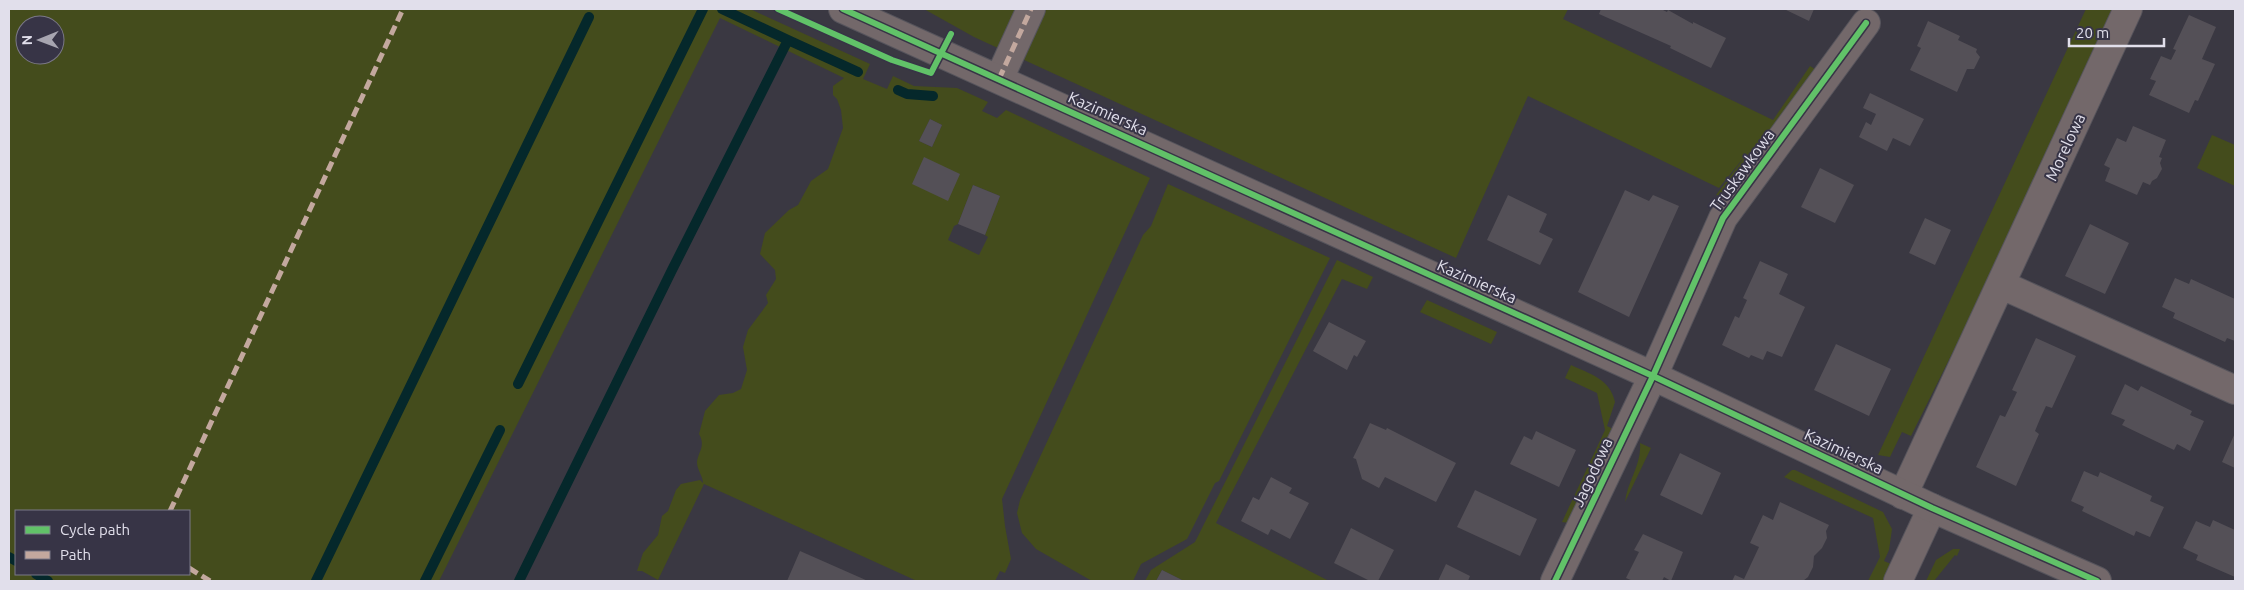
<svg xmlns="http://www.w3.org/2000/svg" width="2244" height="590" viewBox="0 0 2244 590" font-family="Ubuntu,sans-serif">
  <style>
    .green { fill: #444c1c; fill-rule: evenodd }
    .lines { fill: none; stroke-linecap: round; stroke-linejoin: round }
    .stream { stroke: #05282b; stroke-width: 10 }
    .building { fill: #545057 }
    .minor-casing { stroke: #56545c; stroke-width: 30 }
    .tertiary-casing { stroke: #56545c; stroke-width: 30 }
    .minor { stroke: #73686a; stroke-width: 28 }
    .tertiary { stroke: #73686a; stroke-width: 28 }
    .quiet { stroke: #c3a89e; stroke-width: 5; stroke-dasharray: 10 5; stroke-linecap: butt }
    .cycleway-casing { stroke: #373446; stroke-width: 9 }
    .cycleway { stroke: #61c268; stroke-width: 6 }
    .labels { text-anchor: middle; stroke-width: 4; stroke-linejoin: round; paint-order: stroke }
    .street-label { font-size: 16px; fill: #e1dfeb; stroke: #373446 }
  </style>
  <rect width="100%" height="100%" fill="#3a3842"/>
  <path class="green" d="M9 9H750L870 64 863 79 887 89 893 76 914 86 957 88 988 102 982 111 997 118 1006 110 1150 178 1002 499 1005 526 1011 559 1005 573 1000 571 995 581H917L704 484 658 580 642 571H637L643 553 658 535 662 516 668 511 676 490 681 484 700 480 703 483C703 476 697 470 697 462 698 452 706 446 699 434L705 411 719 395 733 393 741 389 747 370 743 347 748 330 768 303 766 295 776 279 775 270 760 254 765 233 789 210 798 205 811 181 828 169 843 128 841 110 837 99 833 95V86L844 78 720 18 439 581H9ZM25 25H55V55H25ZM930 119 942 125 932 147 919 141ZM973 185 1000 196 985 235 988 237 979 255 948 240 954 226 958 224ZM16 511H189V574H16Z
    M924 9H1568L1563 19 1773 120 1810 66 1818 71 1724 196 1716 195 1749 151 1719 188 1528 96 1456 258 974 37Z
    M2086 9H2116L2029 199 1911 436 1902 432 1890 457 1878 455Z
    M2212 135 2235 145V186L2197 168Z
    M1168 184 1330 258 1219 481 1215 483 1187 539 1141 564 1133 581H1092L1036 549 1022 533 1017 513 1020 500 1143 235 1151 226Z
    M1337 260 1373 277 1367 289 1342 279 1216 523 1329 581H1184L1162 570 1156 581H1145L1151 570 1195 542Z
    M1427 300 1497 332 1491 344 1420 312Z
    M1571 365C1590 374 1610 379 1615 402L1607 426 1617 431 1569 523 1562 522 1605 430 1597 393 1565 378Z
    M1640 443 1651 448 1625 502C1627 482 1642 464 1640 443Z
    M1792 470H1795L1883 512 1892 529 1889 550 1884 561 1891 564 1883 581H1868L1880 557 1873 518 1784 477Z
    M1953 549H1960L1957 556 1955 555 1934 581H1926L1936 560Z"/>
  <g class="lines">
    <path class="stream" d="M788 40 858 72
      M898 90 907 94 933 96
      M518 384 703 9
      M9 557 16 561
      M36 574 48 581
      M316 581 589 17
      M425 581 500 430
      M519 581 672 270 788 40 722 9"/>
  </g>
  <path class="building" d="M1601 9H1661L1667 12 1668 10 1693 24V22L1726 38 1711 68 1670 48 1671 46 1599 14Z
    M1784 9H1814L1809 21Z
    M2189 15 2216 27 2202 59 2215 64 2198 101 2195 100 2189 113 2149 95 2156 81 2150 79 2161 56 2171 60 2176 50 2173 49Z
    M1928 21 1960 36 1958 40 1977 49 1976 52 1980 57 1974 69H1967L1957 92 1910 70 1921 48 1917 46Z
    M1870 93 1924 119 1910 146 1893 138 1887 151 1859 137 1866 122 1871 125 1876 114 1863 108Z
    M930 119 942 125 932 147 919 141Z
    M2133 126 2166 140 2159 157 2162 158 2160 163 2162 169 2157 178 2152 181 2150 185 2143 182 2137 195 2105 181 2110 168 2104 165 2117 138 2126 142Z
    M924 157 960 174 948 201 912 184Z
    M1820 168 1854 185 1835 223 1801 207Z
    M973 185 1000 196 985 235 958 224Z
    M1625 190 1649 201 1653 195 1679 206 1629 317 1578 292Z
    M1508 195 1547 214 1539 232 1553 239 1540 265 1487 240Z
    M1925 218 1951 230 1935 265 1909 253Z
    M2090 224 2129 243 2105 294 2065 276Z
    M1760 261 1788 274 1779 294 1805 307 1782 357 1767 351 1763 360 1751 355 1749 358 1722 345 1735 316 1739 318 1747 300 1743 298Z
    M2175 278 2189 284 2191 279 2235 299V341L2227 338 2225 342 2173 318 2175 313 2162 307Z
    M1329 322 1366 341 1357 357 1354 355 1347 370 1313 351Z
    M2036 338 2076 356 2052 408 2046 406 2040 419 2035 431 2039 434 2016 486 1976 467 2000 415 2005 417 2017 392 2012 390Z
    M1836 344 1891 369 1869 416 1814 390Z
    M2125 384 2138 391 2141 386 2192 411 2190 415 2204 421 2190 451 2177 444 2174 450 2122 425 2125 420 2111 414Z
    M1370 423 1386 430 1387 428 1456 463 1436 502 1385 477 1379 488 1362 479 1356 459 1353 458Z
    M1536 431 1576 450 1559 487 1510 464 1524 436 1532 440Z
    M2235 433V468L2222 462Z
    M1680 453 1721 473 1702 515 1660 495Z
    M2084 471 2098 477 2100 472 2152 496 2150 501 2164 507 2150 537 2136 531 2134 536 2082 511 2084 507 2071 501Z
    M1271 477 1292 488 1289 493 1309 503 1290 539 1271 529 1268 535 1241 521 1253 497 1259 500Z
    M1475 490 1537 519 1520 556 1457 527Z
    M1780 502 1829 525 1826 531 1827 538 1822 548 1814 556 1813 567 1808 577 1803 581H1732L1735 575 1744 579 1759 547 1750 543 1763 515 1773 520Z
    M2213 520 2235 530V577L2196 560 2198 555 2183 548 2196 521 2210 527Z
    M1351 528 1394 550 1378 581H1370L1334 563Z
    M1643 534 1683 552 1671 581 1664 577 1662 581H1633L1626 578 1639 552 1634 550Z
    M800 551 868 581H787Z
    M1446 564 1470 576 1468 581H1438Z
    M1162 570 1184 581H1156Z"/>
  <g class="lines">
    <g class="minor-casing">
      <path id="minor" d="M999 79 1031 9
        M2002 285 2235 390
        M1903 495 2128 9
        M1555 581 1653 376 1723 218 1866 23
        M1898 581 1932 508"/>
    </g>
    <g class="tertiary-casing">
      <path id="tertiary" d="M843 9 1653 376 1932 508 2097 581"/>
    </g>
    <use href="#minor" class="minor"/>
    <use href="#tertiary" class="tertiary"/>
    <path class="quiet" d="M999 79 1031 9
      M170 511 403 9
      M189 568 210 581"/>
    <g class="cycleway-casing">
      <path id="cycleway" d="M778 9 892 60 931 73 951 34
        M843 9 1653 376 1932 508 2097 581
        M1555 581 1653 376 1723 218 1866 23"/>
    </g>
    <use href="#cycleway" class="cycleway"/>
  </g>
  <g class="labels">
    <g class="street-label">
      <text transform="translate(1108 113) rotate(24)" y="6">Kazimierska</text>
      <text transform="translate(2065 147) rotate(-65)" y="6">Morelowa</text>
      <text transform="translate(1742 170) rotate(-54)" y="6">Truskawkowa</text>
      <text transform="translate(1477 281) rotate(24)" y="6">Kazimierska</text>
      <text transform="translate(1844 451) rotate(25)" y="6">Kazimierska</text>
      <text transform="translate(1592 472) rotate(-65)" y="6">Jagodowa</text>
    </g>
  </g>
  <rect width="2244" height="590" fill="none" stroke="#e1dfeb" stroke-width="20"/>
  <rect x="15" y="510" width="175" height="65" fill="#373446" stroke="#7b7888"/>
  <rect x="25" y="526" width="25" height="8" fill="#61c268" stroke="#7b7888"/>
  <text x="60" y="535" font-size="15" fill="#e1dfeb">Cycle path</text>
  <rect x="25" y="551" width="25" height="8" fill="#c3a89e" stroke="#7b7888"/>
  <text x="60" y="560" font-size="15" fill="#e1dfeb">Path</text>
  <g transform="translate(40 40) rotate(269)"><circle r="24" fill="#373446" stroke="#7b7888"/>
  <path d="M0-4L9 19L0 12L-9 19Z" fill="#a7a5b0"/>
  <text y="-8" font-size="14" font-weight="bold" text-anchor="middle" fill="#e1dfeb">N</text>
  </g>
  <path d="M2069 38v8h95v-8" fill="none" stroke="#e1dfeb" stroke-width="2.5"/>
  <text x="2076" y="38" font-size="15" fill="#e1dfeb" stroke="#373446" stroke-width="4" paint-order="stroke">20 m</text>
</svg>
